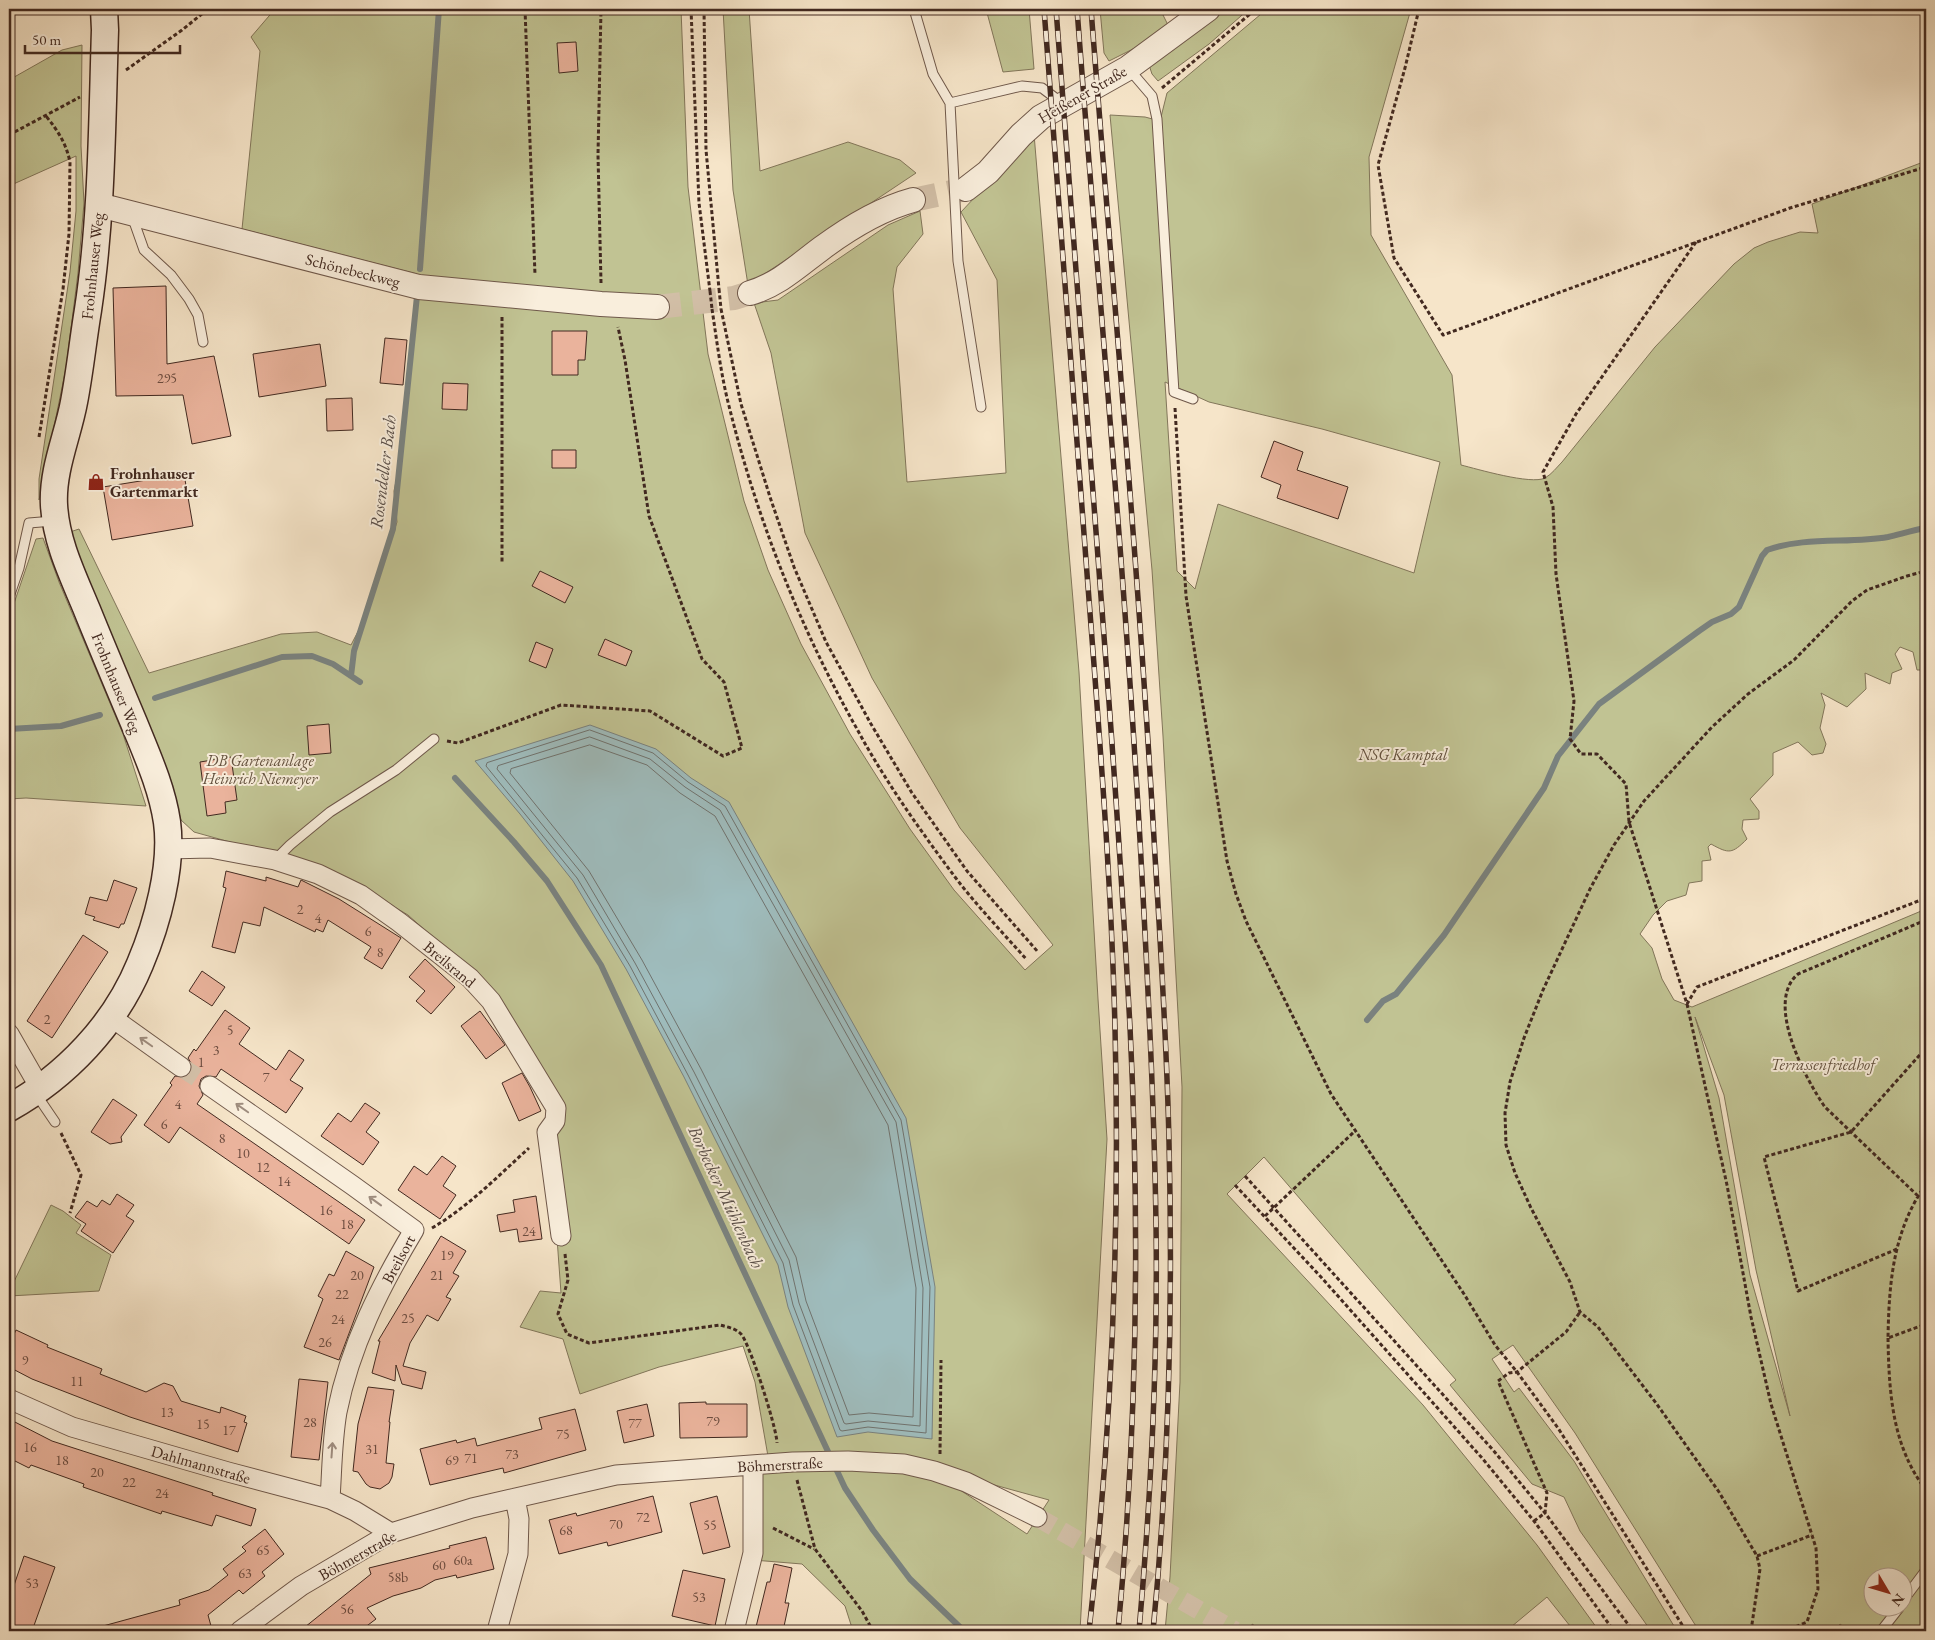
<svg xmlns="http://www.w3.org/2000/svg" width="1935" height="1640" viewBox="0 0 1935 1640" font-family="'EB Garamond',serif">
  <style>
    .green { fill: #c1c393; stroke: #82765a; fill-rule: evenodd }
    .water { fill: #9fbdbe; stroke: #7a827f }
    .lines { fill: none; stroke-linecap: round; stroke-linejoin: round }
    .shore { stroke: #70736f; stroke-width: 1 }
    .stream { stroke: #7a827f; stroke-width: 6 }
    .building { fill: #eab39c; stroke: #422920 }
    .minor-tunnel { stroke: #d2bfa7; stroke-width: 19; stroke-dasharray: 19 9; stroke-linecap: butt }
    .tertiary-tunnel { stroke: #d2bfa7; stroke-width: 24; stroke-dasharray: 24 12; stroke-linecap: butt }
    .service-casing { stroke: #6f584a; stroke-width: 11 }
    .minor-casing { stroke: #6f584a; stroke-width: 21 }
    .tertiary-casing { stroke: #6f584a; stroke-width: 26 }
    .secondary-casing { stroke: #422920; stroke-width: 29 }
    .path { stroke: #422920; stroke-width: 3; stroke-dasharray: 4 2.5; stroke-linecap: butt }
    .service { stroke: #f9eedc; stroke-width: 9 }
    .minor { stroke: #f9eedc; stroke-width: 19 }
    .tertiary { stroke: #f9eedc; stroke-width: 24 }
    .secondary { stroke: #f9eedc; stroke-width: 26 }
    .rail-casing { stroke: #422920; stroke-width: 5.5 }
    .rail { stroke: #f9eedc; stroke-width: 4; stroke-dasharray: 11; stroke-linecap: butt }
    .path-bridge { stroke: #422920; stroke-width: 3; stroke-dasharray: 4 2.5; stroke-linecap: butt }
    .oneway { stroke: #9e8c7e }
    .labels { text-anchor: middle; stroke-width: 4; stroke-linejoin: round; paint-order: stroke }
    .number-label { font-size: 14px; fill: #6c4c3f }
    .street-label { font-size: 16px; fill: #422920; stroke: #f9eedc }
    .poi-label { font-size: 16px; font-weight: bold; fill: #422920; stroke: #f9eedc; text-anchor: start }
    .park-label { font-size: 16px; font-style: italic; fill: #62503d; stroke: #f9eedc }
    .water-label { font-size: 18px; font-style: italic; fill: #594e48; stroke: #f9eedc }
  </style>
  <rect width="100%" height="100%" fill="#f6e5c9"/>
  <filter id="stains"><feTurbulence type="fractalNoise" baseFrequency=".004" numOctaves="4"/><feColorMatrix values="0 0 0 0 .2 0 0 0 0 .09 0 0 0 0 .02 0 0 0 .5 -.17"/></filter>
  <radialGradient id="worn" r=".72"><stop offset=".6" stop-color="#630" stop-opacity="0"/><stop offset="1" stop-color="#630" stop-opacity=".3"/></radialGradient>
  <path class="green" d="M275 9H681L688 187 708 354 744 501 768 570 801 644 850 734 910 829 954 890 1025 970 1053 945 960 828 872 678 805 533 771 353 754 303 778 300 888 225 920 211 923 234 897 267 893 289 907 482 1006 473 997 280 961 212 1034 134 1079 672 1098 999 1107 1139 1080 1631H853L845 1606 802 1564 753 1560 755 1466 804 1463 904 1467 957 1488 1027 1534 1049 1500 969 1478 934 1464 905 1460 807 1457 769 1462 755 1382 743 1346 659 1367 580 1394 563 1339 520 1327 540 1291 561 1293 557 1238 566 1234 554 1141 550 1133 559 1121 560 1106 496 1000 474 974 408 915 334 871 194 832 181 820 169 777 67 533 79 529 149 673 281 634 317 632 351 645 367 614 397 522 394 491 402 452 418 301 417 274 242 229 260 51 251 37Z
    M723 9H749L760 171 848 142 900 160 916 173 748 285 733 190Z
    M986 9H1029L1034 69 1003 72Z
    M1100 9H1160L1168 25 1137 47 1109 61 1104 53Z
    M1222 9H1249L1209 44 1158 81 1152 74 1149 65Z
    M1267 9H1411L1369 157 1371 235 1452 375 1461 465C1477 469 1531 485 1545 478 1552 474 1557 467 1562 462L1655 347 1734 264 1754 248 1768 242 1800 232 1818 233 1812 204 1926 161V670H1917L1913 652 1900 647 1895 654 1902 669 1892 673 1890 684 1865 673 1866 689 1847 707 1821 693 1825 705 1820 728 1826 744 1823 753 1812 755 1798 742 1773 753V775L1750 799 1759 811V819L1743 820 1742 829 1747 839C1732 854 1729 854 1711 844L1708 847 1711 860 1702 861V881L1689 883 1686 895 1667 901 1653 915 1640 934 1652 948 1662 979 1674 1000 1692 1007 1926 909V1631H1849L1840 1624 1834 1631H1699L1575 1433 1513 1345 1492 1359 1514 1392 1519 1388 1574 1461 1677 1631H1651L1580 1531 1564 1497 1532 1484 1450 1385 1456 1380 1264 1157 1227 1194 1423 1405 1537 1545 1599 1631H1574L1547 1597 1511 1627V1631H1263L1252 1624 1253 1631H1165L1170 1577 1180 1382 1182 1087 1163 736 1152 570 1110 115 1145 117 1160 121 1167 93ZM1165 382 1209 402 1322 429 1440 462 1414 573 1218 504 1195 589 1177 571ZM1695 1017 1724 1095 1756 1270 1790 1416 1750 1275 1719 1098ZM1872 1578H1902V1608H1872Z
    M82 45 81 146 84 203 78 273 66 368 39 500V479L70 272 76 211V156L9 186V80L62 50Z
    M43 538 59 582 123 734 146 806 26 798 9 799V618L36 539Z
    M51 1205 63 1211 81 1225 76 1233 111 1255 99 1291 9 1296V1292Z"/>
  <path class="water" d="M590 725 656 749 691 778 729 802 906 1118 935 1287 932 1439 868 1432 837 1437 788 1307 778 1265 684 1077 626 969 573 881 520 814 475 761Z"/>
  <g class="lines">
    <path class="shore" d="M590 730 653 753 688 782 725 806 901 1120 930 1287 926 1433 868 1427 842 1431 840 1430 793 1305 783 1263 688 1075 630 966 577 878 486 766 487 763Z
      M590 737 650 759 685 787 720 810 896 1122 923 1288 920 1426 868 1421 846 1424 844 1423 799 1303 789 1260 694 1072 635 963 583 875 497 769 498 766Z
      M590 745 647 765 680 793 715 816 888 1125 916 1288 913 1417 869 1413 849 1415 806 1301 796 1257 701 1069 642 960 589 871 510 773 511 769Z"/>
    <path class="stream" d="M420 269 439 9
      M351 676 354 651 393 529 417 296
      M155 698 282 657 312 656 333 664 360 682
      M9 729 61 726 100 715
      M455 778 514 842 547 881 601 965 845 1488 873 1530 910 1579 964 1631
      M1367 1020 1383 1001 1396 994 1444 935 1544 788 1558 756 1599 704 1699 631 1712 622 1731 614 1739 607 1762 556 1767 550C1806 536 1849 544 1888 537 1901 534 1913 530 1926 528"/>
  </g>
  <path class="building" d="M576 42 578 71 559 73 557 43Z
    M166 286 167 364 214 356 231 436 192 444 183 395 116 396 113 288Z
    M552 331H587L585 360H578V375H552Z
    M385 338 407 340 403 385 380 383Z
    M320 344 326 386 259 397 253 354Z
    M443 383 468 384 467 410 442 409Z
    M352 398 353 430 327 431 326 399Z
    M1274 441 1303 452 1297 470 1348 487 1338 519 1277 498 1281 485 1261 477Z
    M552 450H576V468H552Z
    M184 474 193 526 112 540 103 487Z
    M540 571 573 587 565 603 532 586Z
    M605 639 632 651 626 666 598 655Z
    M536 642 553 649 546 668 529 661Z
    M329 724 331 753 309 755 307 726Z
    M231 757 237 800 225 802 226 813 207 816 200 762Z
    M226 871 266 881V877L298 887 301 880 339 899 401 938 382 969 364 958 371 947 328 920 323 932 316 929 315 932 264 907 260 926 243 922 235 953 212 947 226 888 223 887Z
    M114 880 137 888 124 924H121L119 928 93 920 95 917 85 914 90 897 107 901Z
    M83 935 108 952 52 1038 27 1021Z
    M425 959 455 987 431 1014 416 1001 425 991 409 977Z
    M202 971 225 987 212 1006 189 991Z
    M225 1010 250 1028 239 1044 276 1070 289 1050 304 1060 290 1080 303 1088 286 1113 221 1069 216 1077 206 1076 201 1079 199 1086 203 1095 197 1104 365 1220 349 1244 180 1127 169 1143 144 1125 172 1085 170 1083 175 1076 185 1077 190 1073 191 1063 188 1058 194 1049 196 1051Z
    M480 1011 505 1045 486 1059 461 1026Z
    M522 1073 530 1087 541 1111 519 1121 502 1083Z
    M113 1099 137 1115 121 1137 122 1142 110 1144 91 1132Z
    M365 1103 380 1113 366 1132 379 1142 363 1165 321 1136 338 1113 351 1122Z
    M442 1156 456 1166 443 1186 456 1195 440 1219 398 1190 414 1166 427 1175Z
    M117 1194 134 1205 126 1216 134 1221 113 1253 81 1231 86 1224 75 1217 87 1201 97 1207 102 1200 110 1205Z
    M536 1196 542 1239 519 1242 517 1229 500 1232 497 1215 515 1212 513 1200Z
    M441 1236 466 1251 453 1273 459 1276 446 1297 451 1299 438 1321 427 1315 410 1343 403 1366 426 1372 422 1389 402 1384 396 1365 395 1381 372 1373 380 1341H378Z
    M346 1251 374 1267 339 1360 304 1347 323 1299 318 1296 329 1274 334 1276Z
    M16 1330 48 1345 47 1347 102 1369 100 1374 146 1392 164 1383 173 1386 181 1401 220 1413 221 1407 246 1416 244 1422 247 1423 238 1452 130 1417 32 1379 9 1367V1345Z
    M299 1379 328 1382 319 1460 291 1457Z
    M368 1387 394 1390 389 1422H390L386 1463 394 1464 392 1477 389 1483 380 1489 370 1487 366 1484 358 1472 353 1471 358 1424Z
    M706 1402V1404H747V1437L680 1438 679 1403Z
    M647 1404 654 1436 624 1443 617 1411Z
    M575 1409 586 1450 504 1473 503 1468 430 1485 420 1449 456 1440 457 1443 475 1438 477 1446 542 1429 539 1418Z
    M9 1419 52 1441 213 1493 212 1495 256 1509 251 1526 216 1515 212 1526 162 1511 161 1514 83 1487 84 1484 31 1465 29 1468 9 1458Z
    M653 1496 662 1532 608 1546 607 1542 559 1554 549 1520 576 1513 577 1516Z
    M717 1496 730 1547 703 1554 690 1503Z
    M265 1529 284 1554 262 1572 265 1576 243 1594 239 1590 208 1615 211 1626 191 1631H104L103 1626 180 1605 179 1600 209 1590 228 1575 223 1569 246 1551 242 1547Z
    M486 1537 494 1569 457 1578 456 1575 435 1580 421 1588 393 1596 367 1608 376 1619 360 1631H300L371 1574 369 1568 450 1548 449 1546Z
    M24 1556 55 1567 32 1631H9V1600Z
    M774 1564 792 1568 785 1603H789L783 1631H755L767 1582H770Z
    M683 1570 725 1579 715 1626 672 1616Z"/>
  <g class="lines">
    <path class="minor-tunnel" d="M181 1067 210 1086
      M1037 1517 1235 1631"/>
    <path class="tertiary-tunnel" d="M913 200 966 189
      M657 307 734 298 750 293"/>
    <g class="service-casing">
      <path id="service" d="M914 9 933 74 950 103 958 261 981 407
        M1128 68 1152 96 1157 119 1174 392 1193 399
        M950 103 1022 86 1042 88 1062 103
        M132 216 144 250 171 275 189 299 198 315 203 342
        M9 597 19 568 29 523 53 521
        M275 860 290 845 330 812 396 770 434 739
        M36 1094 55 1122
        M1902 1602 1926 1570
        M1881 1631 1899 1608"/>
    </g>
    <g class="minor-casing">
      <path id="minor" d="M168 849 210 848 275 860 318 874 361 895 399 922 470 978 491 1001 556 1108 555 1121 547 1132 561 1236
        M111 1017 181 1067
        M9 1034 40 1088
        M210 1086 352 1185 414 1230C380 1287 350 1346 337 1412 332 1441 332 1470 330 1499
        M9 1399 72 1427 228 1472 330 1499 355 1511 391 1533
        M240 1631 301 1586 391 1533 472 1508 616 1475 793 1462 848 1461 904 1464 934 1471 966 1482 1037 1517
        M497 1631 518 1554 519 1519 515 1498
        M734 1631 753 1553V1465"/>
    </g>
    <g class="tertiary-casing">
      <path id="tertiary" d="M966 189 988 172 1021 135 1041 117 1128 68 1208 9
        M99 205 419 287 601 304 657 307
        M750 293C778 285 799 265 822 248 849 228 880 209 913 200"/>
    </g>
    <g class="secondary-casing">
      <path id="secondary" d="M9 1108C66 1076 115 1025 140 964 157 924 173 866 167 822 162 788 147 755 134 723 118 685 102 647 87 610 73 576 56 542 54 505 52 470 68 435 74 402 80 371 83 340 88 310 102 217 102 123 105 30L104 9"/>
    </g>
    <path class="path" d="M525 9 535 275
      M691 9 699 203 710 291
      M704 9 706 150 719 289
      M1419 9 1405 68 1378 165 1394 258 1443 335 1790 208 1926 167
      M126 70 182 30 208 9
      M1162 88 1256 9
      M9 135 80 97
      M1696 242 1576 414 1543 472 1553 507 1556 574 1574 701 1570 739 1581 754H1597L1626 784 1629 822 1687 1004 1697 987 1926 898
      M601 283 598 155 601 9
      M712 309C717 342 721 375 729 406 757 519 800 628 857 729 885 781 920 830 955 877 977 906 1003 933 1027 960
      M721 309 741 404 770 497 794 567 826 642 871 724 912 793 967 871 1038 952
      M502 317V564
      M1175 408 1186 596 1227 861 1236 894 1246 921 1331 1094 1464 1294 1495 1345 1517 1372 1558 1428 1686 1631
      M39 437 63 289 69 234 70 162C66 143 58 131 46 116
      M447 741 458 743 561 705 650 711 723 756 742 748 724 682 702 659 649 516 625 360 618 327
      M1687 1004 1727 1185 1751 1317 1771 1404 1816 1548 1818 1589 1807 1622 1785 1631
      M61 1133 81 1175 70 1213
      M1245 1176 1493 1450 1545 1513 1633 1631
      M1926 1184C1893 1231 1889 1282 1888 1338L1926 1324
      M1235 1185 1321 1277 1482 1458 1534 1521 1614 1631
      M1918 1196 1825 1107C1806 1080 1764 1002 1798 974L1926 920
      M1265 1216 1355 1131
      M432 1228C468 1207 498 1176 529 1148
      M1897 1249 1798 1291 1764 1157 1851 1132 1926 1048
      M565 1254 568 1280 558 1314 567 1334 589 1343 720 1325C727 1327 735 1328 741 1334 750 1344 777 1429 777 1443
      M1888 1338C1889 1393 1892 1446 1926 1490
      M940 1454 941 1360
      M797 1480 815 1549 862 1611 873 1631
      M1534 1521 1545 1513 1547 1493 1498 1381 1509 1373 1517 1372 1566 1332 1580 1312
      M773 1528 814 1549
      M1757 1556 1812 1535
      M1751 1631 1760 1569 1757 1556 1719 1492 1656 1403 1598 1327 1580 1312 1570 1282 1531 1208 1515 1173 1506 1145 1505 1113 1510 1082 1524 1038 1543 990 1590 889 1614 845 1644 801 1712 727 1748 694 1794 660 1852 601 1867 590 1907 576 1926 571"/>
    <use href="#service" class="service"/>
    <use href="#minor" class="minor"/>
    <use href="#tertiary" class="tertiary"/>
    <use href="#secondary" class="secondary"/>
    <g class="rail-casing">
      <path id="rail" d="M1044 9C1058 188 1071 367 1085 547 1097 707 1111 867 1115 1028 1120 1229 1112 1431 1089 1631
        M1056 9C1072 218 1088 427 1104 636 1114 766 1123 897 1130 1027 1140 1228 1137 1431 1118 1631
        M1077 9C1098 286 1124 562 1140 840 1147 968 1154 1095 1156 1223 1158 1359 1151 1496 1139 1631
        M1091 9C1113 291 1139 573 1155 856 1161 951 1167 1046 1169 1142 1173 1304 1169 1469 1153 1631"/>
    </g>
    <use href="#rail" class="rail"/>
    <path class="path-bridge" d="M719 289 721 309
      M710 291 712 309"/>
  </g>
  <defs><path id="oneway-shaft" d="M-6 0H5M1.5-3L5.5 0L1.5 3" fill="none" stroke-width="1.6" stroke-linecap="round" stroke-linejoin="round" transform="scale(1.25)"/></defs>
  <g class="oneway">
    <use href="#oneway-shaft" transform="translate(146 1042) rotate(-145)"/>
    <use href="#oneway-shaft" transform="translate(242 1108) rotate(-145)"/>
    <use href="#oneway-shaft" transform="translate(375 1201) rotate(-144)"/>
    <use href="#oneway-shaft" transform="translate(332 1450) rotate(-86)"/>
  </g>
  <defs>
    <g id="shop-bare" transform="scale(1.35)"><path d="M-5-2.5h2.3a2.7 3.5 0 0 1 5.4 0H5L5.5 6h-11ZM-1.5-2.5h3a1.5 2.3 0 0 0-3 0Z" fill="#8f2418" stroke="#f9eedc" stroke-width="2.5" paint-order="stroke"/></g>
  </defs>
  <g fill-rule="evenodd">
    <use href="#shop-bare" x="96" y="482"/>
  </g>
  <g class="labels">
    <g class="number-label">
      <text x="167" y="383">295</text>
      <text x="300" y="914">2</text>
      <text x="318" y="923">4</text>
      <text x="368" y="936">6</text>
      <text x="380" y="957">8</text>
      <text x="47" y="1024">2</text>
      <text x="230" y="1035">5</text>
      <text x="216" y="1055">3</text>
      <text x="201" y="1067">1</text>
      <text x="266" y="1082">7</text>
      <text x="178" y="1109">4</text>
      <text x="164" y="1129">6</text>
      <text x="222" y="1143">8</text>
      <text x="243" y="1158">10</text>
      <text x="263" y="1172">12</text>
      <text x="284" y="1186">14</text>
      <text x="326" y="1215">16</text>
      <text x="347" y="1229">18</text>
      <text x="529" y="1236">24</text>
      <text x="447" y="1260">19</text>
      <text x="357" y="1280">20</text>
      <text x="437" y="1280">21</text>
      <text x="342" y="1299">22</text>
      <text x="408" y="1323">25</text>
      <text x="338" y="1324">24</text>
      <text x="325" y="1347">26</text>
      <text x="25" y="1365">9</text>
      <text x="77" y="1386">11</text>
      <text x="167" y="1417">13</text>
      <text x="713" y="1426">79</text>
      <text x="310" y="1427">28</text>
      <text x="635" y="1428">77</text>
      <text x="203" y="1429">15</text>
      <text x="229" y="1435">17</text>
      <text x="563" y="1439">75</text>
      <text x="30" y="1452">16</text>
      <text x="372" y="1454">31</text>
      <text x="512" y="1459">73</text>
      <text x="471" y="1463">71</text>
      <text x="62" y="1465">18</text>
      <text x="452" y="1465">69</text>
      <text x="97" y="1477">20</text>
      <text x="129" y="1487">22</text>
      <text x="162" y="1498">24</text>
      <text x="643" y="1522">72</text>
      <text x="616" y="1529">70</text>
      <text x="710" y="1530">55</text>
      <text x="566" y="1535">68</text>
      <text x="263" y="1555">65</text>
      <text x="463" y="1565">60a</text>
      <text x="439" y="1570">60</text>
      <text x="245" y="1578">63</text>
      <text x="398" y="1582">58b</text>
      <text x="32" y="1588">53</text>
      <text x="699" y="1602">53</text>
      <text x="347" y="1614">56</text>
    </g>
    <g class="street-label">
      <text transform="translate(1082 94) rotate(-30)" y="6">Heißener Straße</text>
      <text transform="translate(92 266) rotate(-84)" y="6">Frohnhauser Weg</text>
      <text transform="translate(353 270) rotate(14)" y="6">Schönebeckweg</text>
      <text transform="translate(117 683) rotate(68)" y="6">Frohnhauser Weg</text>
      <text transform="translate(450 964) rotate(40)" y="6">Breilsrand</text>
      <text transform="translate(398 1259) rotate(-62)" y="6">Breilsort</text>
      <text transform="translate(201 1464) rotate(16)" y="6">Dahlmannstraße</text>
      <text transform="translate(780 1464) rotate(-3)" y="6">Böhmerstraße</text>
      <text transform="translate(357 1555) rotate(-29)" y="6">Böhmerstraße</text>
    </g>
    <g class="poi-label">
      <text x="110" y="479">Frohnhauser<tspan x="110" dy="18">Gartenmarkt</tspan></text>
    </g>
    <g class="park-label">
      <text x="1403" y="760">NSG Kamptal</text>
      <text x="260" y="766">DB Gartenanlage<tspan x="260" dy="18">Heinrich Niemeyer</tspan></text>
      <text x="1823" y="1070">Terrassenfriedhof</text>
    </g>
    <g class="water-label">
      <text transform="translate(383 472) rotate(-83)" y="6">Rosendeller Bach</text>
      <text transform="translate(726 1197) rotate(65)" y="6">Borbecker Mühlenbach</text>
    </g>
  </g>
  <rect width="1935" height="1640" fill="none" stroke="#f6e5c9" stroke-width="30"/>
  <rect x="10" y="10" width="1915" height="1620" fill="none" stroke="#422920" stroke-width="2.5"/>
  <rect x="15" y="15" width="1905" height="1610" fill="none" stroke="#422920"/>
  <g transform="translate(1888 1592) rotate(128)"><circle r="24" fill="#f9eedc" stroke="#b09f91"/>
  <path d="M0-4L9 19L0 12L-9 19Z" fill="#8f2418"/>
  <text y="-8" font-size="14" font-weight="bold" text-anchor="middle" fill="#422920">N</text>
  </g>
  <path d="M25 45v8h155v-8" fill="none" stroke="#422920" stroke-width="2.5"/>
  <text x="32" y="45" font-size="15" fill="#422920" stroke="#f9eedc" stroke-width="4" paint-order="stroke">50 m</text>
  <rect width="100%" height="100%" filter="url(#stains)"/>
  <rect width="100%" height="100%" fill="url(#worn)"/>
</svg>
